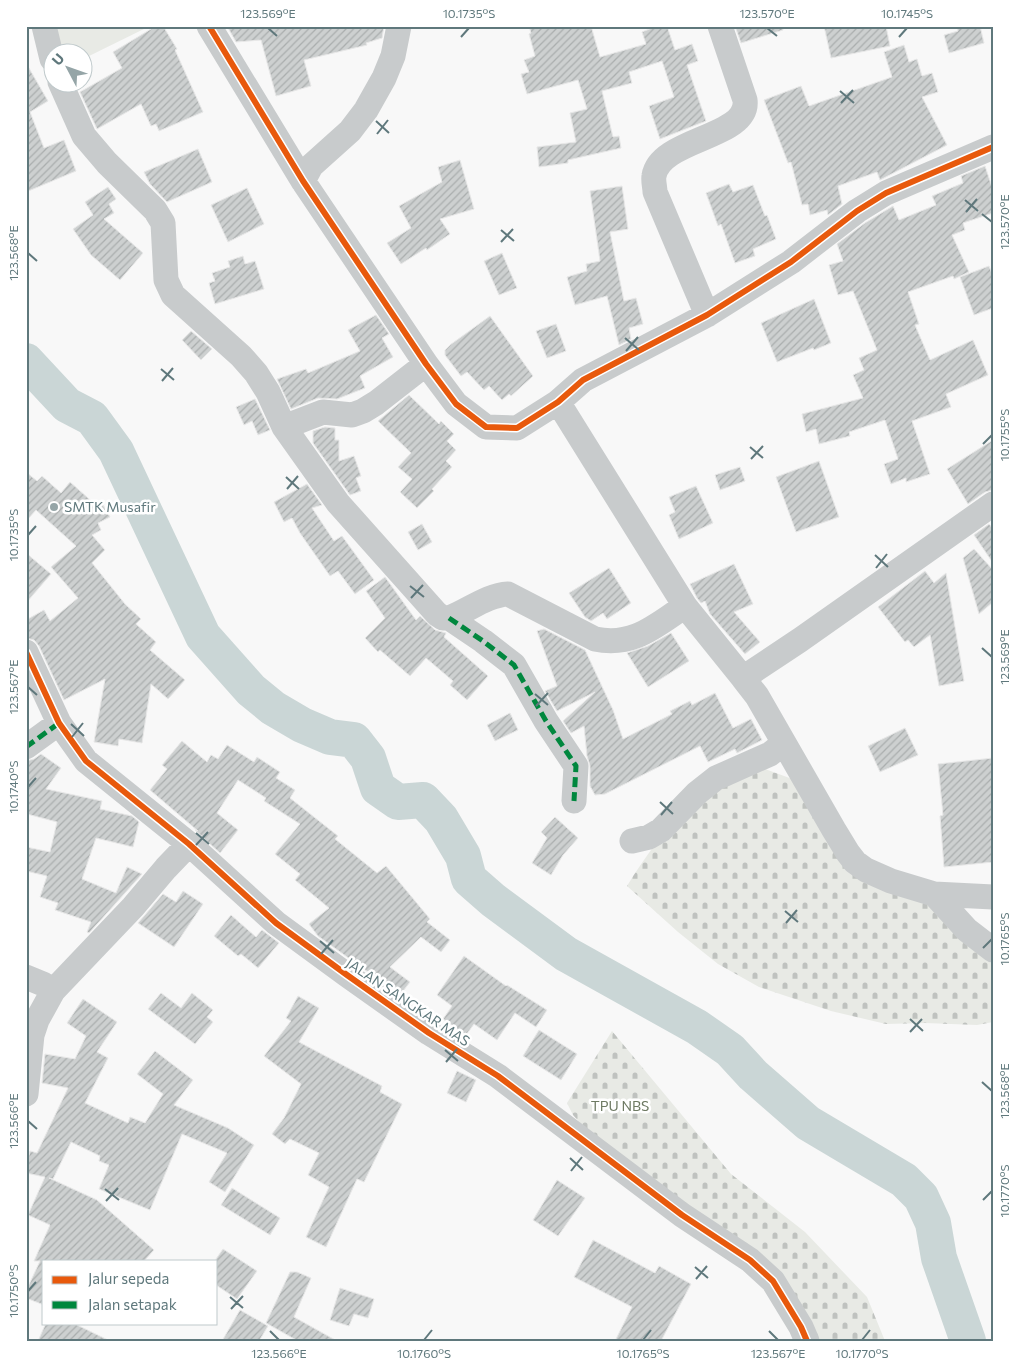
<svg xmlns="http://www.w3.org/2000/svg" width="1019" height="1367" viewBox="0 0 1019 1367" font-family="Commissioner,sans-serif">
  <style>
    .cemetery { fill: url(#cemetery-stones) }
    .pitch { fill: #e8eae5 }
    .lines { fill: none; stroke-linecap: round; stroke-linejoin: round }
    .river { stroke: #cad6d6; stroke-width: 36 }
    .building { fill: url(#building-hatch); stroke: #e8e8e8 }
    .minor { stroke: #c8cbcc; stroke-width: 25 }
    .quiet { stroke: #00873e; stroke-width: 5; stroke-dasharray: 10 5; stroke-linecap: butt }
    .cycleway-casing { stroke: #fff; stroke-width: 9 }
    .cycleway { stroke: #e8590c; stroke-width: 6 }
    .ticks { fill: none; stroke: #5f787c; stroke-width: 2 }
    .poi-dot { fill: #95a5a7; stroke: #fff; stroke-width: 2 }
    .labels { text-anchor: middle; stroke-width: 5; stroke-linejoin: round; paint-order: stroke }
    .poi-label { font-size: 14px; fill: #5f787c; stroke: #fff; text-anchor: start }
    .street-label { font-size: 14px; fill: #5f787c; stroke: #fff }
    .park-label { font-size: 14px; fill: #6e7a63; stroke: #fff }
    .neatline { fill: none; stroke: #5f787c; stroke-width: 2 }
    .ticks-label { font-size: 12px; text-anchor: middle; fill: #5f787c }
  </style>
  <defs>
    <pattern id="cemetery-stones" width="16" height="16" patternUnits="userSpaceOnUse" patternTransform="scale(1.25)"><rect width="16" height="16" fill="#e8eae5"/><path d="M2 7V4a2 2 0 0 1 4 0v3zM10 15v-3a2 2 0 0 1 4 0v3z" fill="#bfc2bf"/></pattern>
    <pattern id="building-hatch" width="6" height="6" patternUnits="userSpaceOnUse" patternTransform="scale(1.25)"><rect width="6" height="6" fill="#cdd0d0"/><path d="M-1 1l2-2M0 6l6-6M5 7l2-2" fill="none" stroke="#aaaeae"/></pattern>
  </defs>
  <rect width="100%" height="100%" fill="#f8f8f8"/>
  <path class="cemetery" d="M765 769 795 780 824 827 993 944V1022L977 1025 925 1023 886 1024 831 1011 759 987 718 964 678 932 627 886C642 862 680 805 704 792 723 782 745 776 765 769Z
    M612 1031 731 1174 805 1232 867 1297 885 1341H801L722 1231 600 1145 573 1115 567 1103Z"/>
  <path class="pitch" d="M51 26H150L83 59 82 52H63Z"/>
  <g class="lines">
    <path class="river" d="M26 361 67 405 92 418 116 451 203 636 251 690 273 708 302 725 330 737 354 740 368 758 378 788 398 802 423 800 441 819 463 856 469 879 493 900 566 954 697 1027 730 1050 753 1075 808 1123 904 1180 921 1197 933 1223 939 1258 968 1341"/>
  </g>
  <path class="building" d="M156 26H163L177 49 175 50 203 112 159 131 156 124 151 126 141 104 97 129 80 92 122 68 113 52Z
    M227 26H384L382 38 366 43 367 45 304 60 311 86 276 96 261 40 236 42Z
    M529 26H591L600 57 646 44 642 32 657 26H667L675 50 692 44 698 61 687 65 706 121 660 139 649 106 674 97 662 61 629 72 632 83 602 91 613 137 619 136 621 148 568 160V163L539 167 537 147 576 142 570 113 587 109 578 80 527 94 521 74 529 72 524 60 535 56 529 34 531 33Z
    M735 26H783V30L741 43Z
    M824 26H886L890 46 831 58Z
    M957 26H980L984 43 949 53 944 35 958 31Z
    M904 45 909 62 917 59 922 76 932 73 938 92 922 97 947 145 880 180 877 172 838 186 842 204 828 215 827 210 810 215 808 204 802 205 791 162 788 163 764 100 801 86 809 106 892 77 884 52Z
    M26 63 48 101 30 112 44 148 64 140 76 171 26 192Z
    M198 149 212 182 167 202 150 184 144 172Z
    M460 160 474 209 440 219 450 234 427 250 426 248 401 264 387 243 411 228 399 206 442 182 438 167Z
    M985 166 993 190V213L963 223 965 230 952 235 969 272 954 279 953 276 908 292 919 324 915 325 930 360 973 340 988 375 946 394 951 407 912 421 930 474 906 482V478L891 484 884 464 898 459 885 420 849 432 850 436 819 444 816 429 806 432 802 414 863 398 853 375 864 370 859 358 877 350 853 291 838 295 829 265 843 261 837 244 865 223 893 206 899 220 936 205 932 196 963 183 961 176Z
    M729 184 733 192 753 185 765 216 767 215 776 239 753 249 755 256 735 263 721 224 718 226 706 193Z
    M622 186 628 229 610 232 624 301 636 298 643 324 629 328 631 339 619 345 607 296 575 305 567 277 587 271 586 264 600 261 590 191Z
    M108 187 116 199 109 204 114 213 104 219 143 253 120 280 91 255 73 229 93 215 85 202Z
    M247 188 264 224 228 242 211 205Z
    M502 253 517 288 499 295 484 261Z
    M243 256 245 264 255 261 264 289 215 304 209 283 215 281 212 273 230 267 228 261Z
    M989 266 993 276V308L974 315 960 277Z
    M814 299 831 343 814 350 813 348 777 362 761 323Z
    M376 315 389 334 382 338 393 357 360 376 365 388 337 399 318 398 291 409 277 379 306 369 308 373 360 351 348 330Z
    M490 316 533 376 511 396 509 394 502 400 489 386 484 390 467 372 461 376 445 355V350L450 345Z
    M556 324 566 351 547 358 536 331Z
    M191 331 212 349 201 360 182 340Z
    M409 395 439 424 441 421 454 434 447 441 456 450 446 461 452 467 432 489 434 491 417 508 400 492 412 479 398 467 411 453 378 421Z
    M255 399 270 430 258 435 252 421 244 425 236 407Z
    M325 427 335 428V440H339V461L354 456 361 476 356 478 361 491 350 495 313 443V431Z
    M993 440V490L985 492 968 504 947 469Z
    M819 461 839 517 796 532 776 477Z
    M740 467 745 481 720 490 715 475Z
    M26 472 37 481 42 476 61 493 70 482 97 506 102 503 110 517 98 523 101 530 92 535 105 550 92 563 125 604 141 619 136 624 156 642 150 650 185 680 168 699 151 684 142 743 119 739 118 746 94 742 105 679 64 700 39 646 34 640 26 638V620L44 610 50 621 78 598 51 567 76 546 36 510 26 521Z
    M307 484 322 505 312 508 334 541 342 536 374 580 355 594 338 571 330 576 300 533 292 518 284 522 274 502Z
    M696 486 713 523 679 539 669 515 675 512 669 497Z
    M422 524 432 542 418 550 408 532Z
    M989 524 993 529V563L974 535Z
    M974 549 993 570V602L979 614 963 558Z
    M26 553 51 574 26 603Z
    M734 564 753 604 734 612 760 642 745 654 710 614 705 601 701 603 697 598 690 584Z
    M609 568 631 603 607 619 603 613 591 621 585 617 569 593Z
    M925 571 934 583 946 573 964 681 939 686 930 635 914 647 908 640 905 642 878 607Z
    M385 577 416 620 420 616 435 630 446 633 444 637 488 676 467 700 450 685 453 681 426 658 410 676 380 650 378 652 365 638 385 618 366 591Z
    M544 629 585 650 613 710 623 739 672 714 670 711 690 701 692 705 715 693 733 728 751 719 762 740 737 753 735 749 708 762 700 746 605 794 595 795 590 786V766L587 756 584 726 571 733 563 721 595 692 557 711 545 691 557 686 537 631Z
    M671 633 689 661 648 687 627 653 648 646Z
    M510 713 518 730 495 741 487 725Z
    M905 728 918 755 880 772 868 746Z
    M182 741 207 762 211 755 218 759 227 745 254 762 257 757 280 772 276 778 295 790 290 798 338 836 335 839 377 873 386 866 430 919 427 922 450 940 441 952 421 937 390 967 410 982 400 995 318 936 309 924 329 908 295 880 300 874 275 854 300 824 264 801 266 798 238 780 217 813 238 830 220 853 195 830 198 831 150 790 167 769 162 765Z
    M41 754 61 768 46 789 102 801 100 809 132 816 139 822 133 847 96 838 82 879 116 893 127 867 142 874 89 933 87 932 91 922 55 910 58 903 40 897 47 876 26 871V847L50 852 57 822 27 814 26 815V761L34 759Z
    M993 758V862L944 867 940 816 943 815 938 764Z
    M555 817 578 838 563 855 551 875 532 863 547 838 541 832Z
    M183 891 203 904 174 947 138 923 163 894 176 902Z
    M231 915 256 937 262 930 279 943 258 968 241 954 238 956 214 936Z
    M464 956 506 986 507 985 547 1010 536 1027 515 1013 497 1040 474 1024 466 1035 443 1019 452 1006 437 995Z
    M161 993 181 1008 192 993 213 1010 207 1017 213 1022 195 1044 148 1009Z
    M298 996 319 1008 299 1042 382 1086 380 1092 402 1104 364 1182 357 1179 326 1247 306 1237 329 1187 308 1175 319 1153 290 1139 285 1144 272 1134 284 1118 301 1084 264 1056 291 1021 286 1018Z
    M83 999 117 1022 97 1052 108 1058 85 1103 128 1123 130 1117 145 1123 163 1094 137 1074 155 1051 193 1080 174 1105 228 1128 254 1145 225 1192 209 1182 227 1153 182 1134 150 1210 99 1189 109 1165 99 1161 100 1156 71 1142 53 1179 49 1178 97 1200 154 1250 144 1261H44V1305L26 1298V1291L40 1261H34L50 1225 28 1215 45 1177 26 1173V1169L30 1151 37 1153 68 1088 42 1083 45 1054 75 1059 86 1036 67 1023Z
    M539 1030 577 1054 561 1080 523 1056Z
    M457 1071 476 1080 466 1102 447 1093Z
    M557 1180 585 1198 558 1236 533 1220Z
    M232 1188 280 1218 270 1235 221 1205Z
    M593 1240 655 1273 659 1266 691 1284 661 1341H615L632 1307 574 1277Z
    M223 1249 257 1271 237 1299 216 1285V1259Z
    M290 1272H297L311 1278 294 1317 337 1341H298L266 1323Z
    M340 1288 374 1299 368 1318 354 1314 349 1326 330 1320Z
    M240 1310 268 1326 259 1341H222Z
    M46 1323H73L110 1341H38Z"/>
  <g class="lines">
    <path class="minor" d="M44 26 52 59
      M209 26 303 181 426 364 456 404 486 427 517 428 558 402 583 380 707 315 791 262 857 211 886 193 993 147
      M60 82 84 136 107 163 155 210 163 223 166 280 173 295 241 356 256 373 268 392 284 427 338 503 437 614 443 618H449C468 611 487 595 508 594L595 639C633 647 655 626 685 606
      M303 181 311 166 350 131 366 110 384 78 393 56 399 26
      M707 315 655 192C655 187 653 181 654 176 660 138 750 138 745 100L720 26
      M558 402 685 606 743 678 800 640 993 504
      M284 427 323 412 352 415 363 411 376 403 426 364
      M449 618 483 641 514 665 546 721 576 766 574 801
      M26 652 59 723 86 761 189 844 276 923 347 975 429 1033 498 1076 682 1215 750 1260 773 1281 801 1327 807 1341
      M743 678 757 696 834 830 848 853 855 862 866 870 891 881 934 894 967 930 993 950
      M26 747 59 723
      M632 841 649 837 661 830 697 793 716 778 770 754 784 743
      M934 894 993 897
      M26 977 43 984 53 991
      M26 1094 32 1035 37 1020 53 991 133 907 166 868 189 844"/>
    <path class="quiet" d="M449 618 483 641 514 665 546 721 576 766 574 801
      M26 747 59 723"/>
    <g class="cycleway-casing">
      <path id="cycleway" d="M209 26 303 181 426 364 456 404 486 427 517 428 558 402 583 380 707 315 791 262 857 211 886 193 993 147
        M26 652 59 723 86 761 189 844 276 923 347 975 429 1033 498 1076 682 1215 750 1260 773 1281 801 1327 807 1341"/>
    </g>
    <use href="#cycleway" class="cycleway"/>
  </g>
  <path class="ticks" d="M268 28 277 36M767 28 777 36M461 37 469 28M899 37 907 28M840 91 854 103M841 103 853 90M376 121 389 133M377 134 388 120M965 200 978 211M966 212 977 199M982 214 992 222M501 230 514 241M501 242 513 229M28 253 37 261M625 338 639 350M626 351 638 337M161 369 174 380M162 381 173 368M983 444 992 435M750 447 763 458M751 459 763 446M286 477 299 489M287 489 298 476M28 535 36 526M875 555 888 567M876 568 887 554M410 586 424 597M411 598 423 585M982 648 992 657M28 687 37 695M535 694 548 705M536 706 548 693M71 724 84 736M72 737 83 723M28 787 36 778M660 802 673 814M661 815 672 802M196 833 209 844M196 845 208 832M785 911 798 922M786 923 797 910M320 941 334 953M983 948 992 939M321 954 333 940M910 1019 923 1031M910 1032 922 1019M445 1050 458 1061M446 1062 457 1049M982 1082 992 1091M28 1121 37 1129M570 1158 583 1170M571 1171 582 1157M105 1189 119 1200M983 1200 992 1191M106 1201 118 1188M695 1267 708 1278M696 1279 707 1266M28 1291 36 1282M230 1297 243 1308M231 1309 243 1296M270 1331 279 1340M769 1331 778 1340M424 1340 432 1330M643 1340 651 1330M862 1340 870 1330"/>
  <circle class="poi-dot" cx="54" cy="507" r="5"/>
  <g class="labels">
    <g class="poi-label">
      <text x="64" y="512">SMTK Musafir</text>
    </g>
    <g class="street-label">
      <text transform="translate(408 1002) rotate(34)" y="5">JALAN SANGKAR MAS</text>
    </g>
    <g class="park-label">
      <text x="620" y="1111">TPU NBS</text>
    </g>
  </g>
  <rect width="1019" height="1367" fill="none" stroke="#ffffff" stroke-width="55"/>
  <rect x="42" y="1260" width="175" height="65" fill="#ffffff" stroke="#bfc9cb"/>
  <rect x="52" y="1276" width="25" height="8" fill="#e8590c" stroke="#bfc9cb"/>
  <text x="88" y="1284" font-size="15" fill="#5f787c">Jalur sepeda</text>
  <rect x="52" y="1301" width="25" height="8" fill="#00873e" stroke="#bfc9cb"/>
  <text x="88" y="1310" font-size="15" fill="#5f787c">Jalan setapak</text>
  <g transform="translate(68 68) rotate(311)"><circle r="24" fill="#ffffff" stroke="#bfc9cb"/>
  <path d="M0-4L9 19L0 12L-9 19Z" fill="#95a5a7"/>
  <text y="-8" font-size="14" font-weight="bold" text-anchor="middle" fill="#5f787c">U</text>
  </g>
  <rect x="28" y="28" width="964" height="1312" class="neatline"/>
  <g class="ticks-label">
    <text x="268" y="18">123.569°E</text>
    <text x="469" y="18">10.1735°S</text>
    <text x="767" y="18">123.570°E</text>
    <text x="907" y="18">10.1745°S</text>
    <text transform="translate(1005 222) rotate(-90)" y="4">123.570°E</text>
    <text transform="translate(14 253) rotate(-90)" y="4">123.568°E</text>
    <text transform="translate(1005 435) rotate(-90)" y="4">10.1755°S</text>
    <text transform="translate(14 535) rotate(-90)" y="4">10.1735°S</text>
    <text transform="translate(1005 657) rotate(-90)" y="4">123.569°E</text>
    <text transform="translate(14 687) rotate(-90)" y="4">123.567°E</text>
    <text transform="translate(14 787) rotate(-90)" y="4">10.1740°S</text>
    <text transform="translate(1005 939) rotate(-90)" y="4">10.1765°S</text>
    <text transform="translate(1005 1091) rotate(-90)" y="4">123.568°E</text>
    <text transform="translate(14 1121) rotate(-90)" y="4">123.566°E</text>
    <text transform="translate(1005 1191) rotate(-90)" y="4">10.1770°S</text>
    <text transform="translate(14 1291) rotate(-90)" y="4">10.1750°S</text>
    <text x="279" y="1358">123.566°E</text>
    <text x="424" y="1358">10.1760°S</text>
    <text x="643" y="1358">10.1765°S</text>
    <text x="778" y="1358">123.567°E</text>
    <text x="862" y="1358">10.1770°S</text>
  </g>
</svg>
